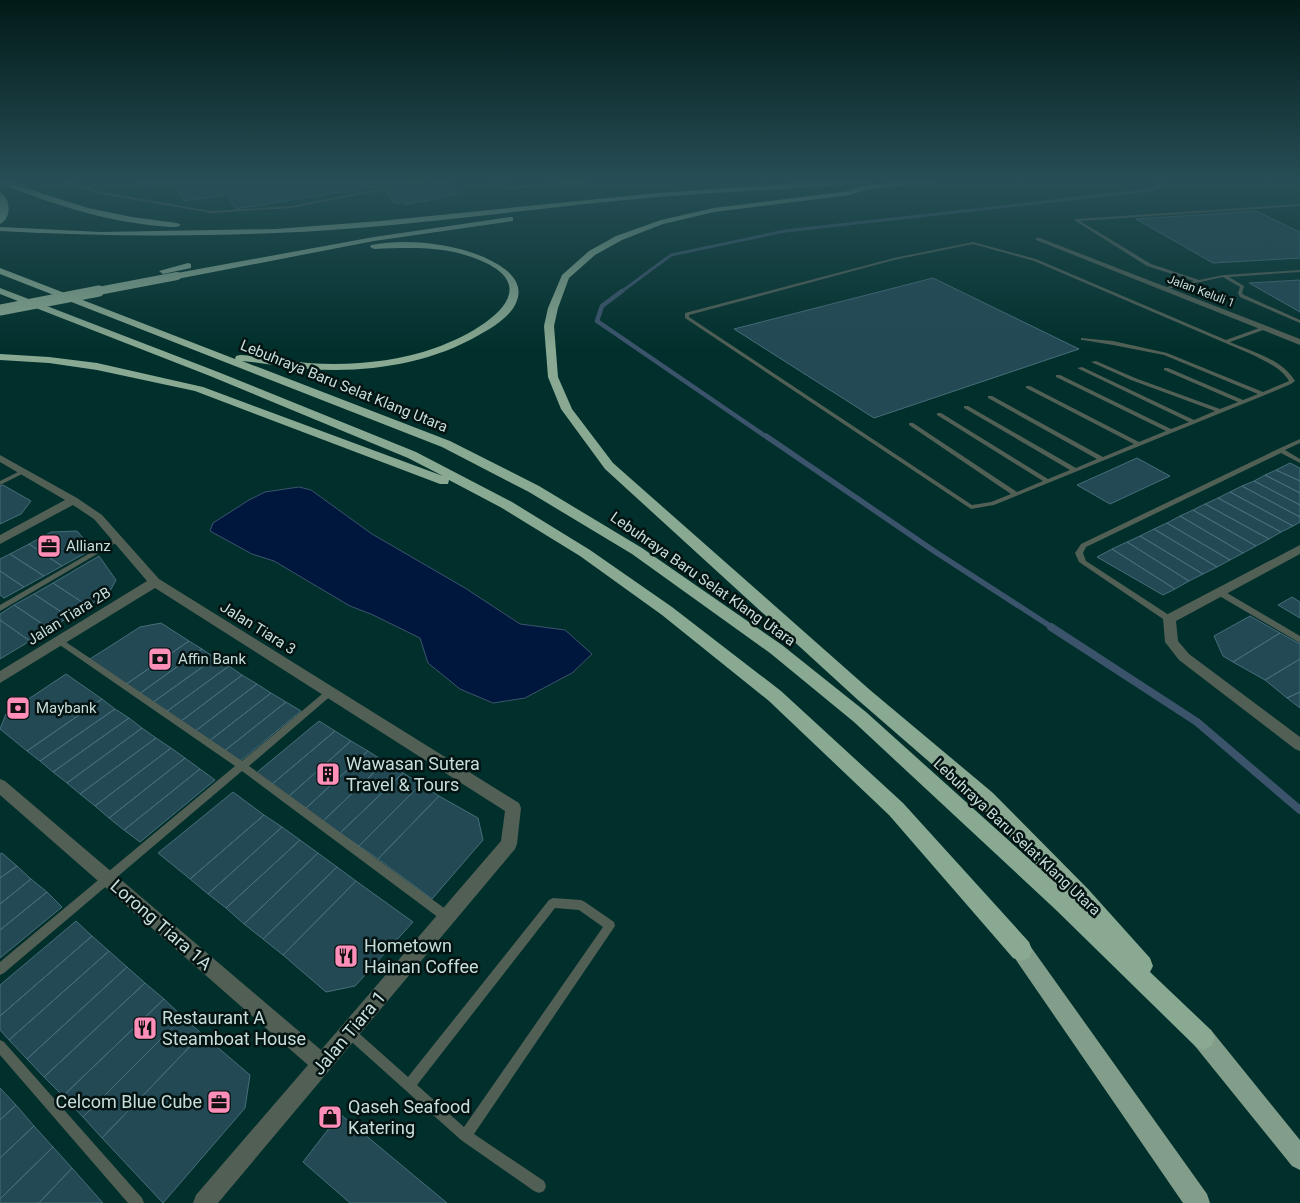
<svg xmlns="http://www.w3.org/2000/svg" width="1300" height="1203" viewBox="0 0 1300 1203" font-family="Roboto,sans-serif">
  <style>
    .water { fill: #00173d; stroke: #3c536c }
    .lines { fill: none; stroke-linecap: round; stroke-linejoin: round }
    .stream-far3 { stroke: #3c536c; stroke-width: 3 }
    .stream-far2 { stroke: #3c536c; stroke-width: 4.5 }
    .stream-far1 { stroke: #3c536c; stroke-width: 5.5 }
    .stream { stroke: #3c536c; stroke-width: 8 }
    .building { fill: #234955; stroke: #476d7a }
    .service { fill: #525f55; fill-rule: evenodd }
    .minor { fill: #525f55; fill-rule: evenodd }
    .trunk { fill: #829e8a; fill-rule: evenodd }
    .motorway { fill: #8aa992; fill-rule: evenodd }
    .motorway-bridge-far1 { stroke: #8aa992; stroke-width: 8 }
    .motorway-bridge { stroke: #8aa992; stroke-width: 11 }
    .labels { text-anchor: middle; stroke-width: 5; stroke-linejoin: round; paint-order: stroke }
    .far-street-label { font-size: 12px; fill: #c8dedb; stroke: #041413 }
    .street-label { font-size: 15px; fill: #c8dedb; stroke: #041413 }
    .poi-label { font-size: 15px; fill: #c8dedb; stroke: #041413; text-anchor: start }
    .near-poi-label { font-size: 18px; fill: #c8dedb; stroke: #041413; text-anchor: start }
    .near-street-label { font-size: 18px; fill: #c8dedb; stroke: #041413 }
  </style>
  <rect width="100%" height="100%" fill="#01302c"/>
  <path class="water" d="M299 487 311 490 372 534 465 588 520 624 565 630 592 654 572 673 525 698 493 703 460 689 428 663 420 638 371 614 350 606 274 561 252 554 210 531 213 523 249 500 265 492Z"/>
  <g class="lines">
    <path class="stream-far3" d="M621 292 671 255 785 231 1151 190 1160 186 1158 180"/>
    <path class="stream-far2" d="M622 291 602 306 597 321 768 438"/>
    <path class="stream-far1" d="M766 436 937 553 1053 628"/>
    <path class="stream" d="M1051 627 1197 722 1300 810"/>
  </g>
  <path class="building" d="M138 180H417L236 209 227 195 184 201 175 183 141 188Z
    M447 181 462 193 406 205 403 202 396 204 386 194 393 193 390 190Z
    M1256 211 1300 232V258L1213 263 1136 219Z
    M933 278 1079 349 874 418 734 329Z
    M1300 280V312L1249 283Z
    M1137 458 1170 476 1110 504 1077 485Z
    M1290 463 1300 468V481L1276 470Z
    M1276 470 1300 481V493L1265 475Z
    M1265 475 1300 493V505L1254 481Z
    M1254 481 1300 505V517L1242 486Z
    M3 485 31 501 21 514 0 524V486Z
    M1242 486 1300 517V522L1293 526 1230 492Z
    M1230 492 1293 526 1281 532 1218 498Z
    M1218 498 1281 532 1269 539 1205 504Z
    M1205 504 1269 539 1256 546 1193 510Z
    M1193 510 1256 546 1243 553 1180 516Z
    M1180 516 1243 553 1230 560 1167 523Z
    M1167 523 1230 560 1217 567 1154 529Z
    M1154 529 1217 567 1203 574 1140 536Z
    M77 531 93 549 62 566 29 544 51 532Z
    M1140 536 1203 574 1189 581 1127 542Z
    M1127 542 1189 581 1175 589 1112 549Z
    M29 544 62 566 44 576 10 554Z
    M1112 549 1175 589 1163 595 1097 557Z
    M10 554 44 576 24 587 0 571V559Z
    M99 556 116 580 109 593 88 606 53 583Z
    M0 571 24 587 4 598 0 595Z
    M53 583 88 606 69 617 34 594Z
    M34 594 69 617 50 629 14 605Z
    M1292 597 1300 602V618L1278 605Z
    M14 605 50 629 30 641 0 620V614Z
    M1250 616 1280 633 1233 662 1223 656 1214 636Z
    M0 620 30 641 0 659Z
    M161 623 189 641 125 685 90 659 140 627Z
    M1280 633 1300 644V659L1265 680 1233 662Z
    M189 641 202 649 139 694 125 685Z
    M202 649 215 658 152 703 139 694Z
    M215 658 229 666 166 712 152 703Z
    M1300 659V692L1287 698 1265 680Z
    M229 666 242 675 180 722 166 712Z
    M66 674 102 699 27 751 0 729 6 714Z
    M242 675 257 684 194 732 180 722Z
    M257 684 271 693 208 742 194 732Z
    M1300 692V708L1287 698Z
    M271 693 286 702 223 752 208 742Z
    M102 699 115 709 40 761 27 751Z
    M286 702 301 711 238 763 223 752Z
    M115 709 129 718 53 772 40 761Z
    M129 718 142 728 67 783 53 772Z
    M319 721 335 731 271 785 255 774Z
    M142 728 156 738 80 794 67 783Z
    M335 731 351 741 288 797 271 785Z
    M156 738 171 748 95 806 80 794Z
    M351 741 368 751 305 809 288 797Z
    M171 748 185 758 109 818 95 806Z
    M368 751 385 762 323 821 305 809Z
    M185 758 200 769 124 830 109 818Z
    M385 762 403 773 340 833 323 821Z
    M200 769 215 780 140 842 124 830Z
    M403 773 421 784 359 846 340 833Z
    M421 784 439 796 378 859 359 846Z
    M233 792 264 815 190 879 158 853Z
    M439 796 478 818 483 840 432 899 378 859Z
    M264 815 282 827 208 894 190 879Z
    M282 827 300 840 226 908 208 894Z
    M300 840 318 853 244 924 226 908Z
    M2 853 17 866 0 878V854Z
    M318 853 337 867 263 939 244 924Z
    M17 866 31 879 0 904V878Z
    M337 867 356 881 283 955 263 939Z
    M31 879 47 892 0 930V904Z
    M356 881 413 922 355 986 326 992 283 955Z
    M47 892 62 907 0 958V930Z
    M76 921 92 936 0 1016V985Z
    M92 936 109 951 9 1040 0 1030V1016Z
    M109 951 127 967 27 1059 9 1040Z
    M127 967 145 983 44 1077 27 1059Z
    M145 983 164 999 63 1096 44 1077Z
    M164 999 183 1017 83 1117 63 1096Z
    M183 1017 202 1034 102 1138 83 1117Z
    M202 1034 250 1075 245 1108 163 1203 102 1138Z
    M0 1088 16 1105 0 1120Z
    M16 1105 34 1126 0 1158V1120Z
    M340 1114 447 1203H350L303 1162Z
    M34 1126 53 1147 0 1199V1158Z
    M53 1147 72 1168 39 1203H0V1199Z
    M72 1168 103 1203H39Z"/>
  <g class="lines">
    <path class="service" d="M59 180H65L102 192 211 211 291 206 425 180H434L291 208 211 213 101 194Z
      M493 180 505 187 602 180 575 185 504 189 489 180Z
      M1300 204V206L1080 221 1151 264 1199 280 1224 275 1300 270V272L1229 277 1244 286 1242 293 1244 295 1300 320V323L1240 297 1238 293 1240 287 1223 277 1163 290V288L1194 281 1147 266 1074 220 1076 219Z
      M973 242 1036 259 1226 340 1262 327H1266V329L1230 342C1252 352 1282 359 1295 381L1291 384 1265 395 994 505 971 509 685 318V313L894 258ZM973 244 1034 261 1251 354C1264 361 1281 367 1289 381L1263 392 1167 353 1113 341 1081 338V340H1083L1113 345 1164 355 1258 394 1243 400 1168 368H1164V370L1238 402 1220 409 1135 378 1096 361 1091 362 1131 380 1215 411 1194 420 1082 367 1077 368 1189 422 1171 429 1060 375H1056V377L1166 431 1139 442 1030 386H1026V388L1134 444 1103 457 992 396H988V398L1097 459 1076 468 968 406H964V408L1070 470 1048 479 941 413H937V415L1043 481 1017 492 913 423H909V425L1011 494 991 502 972 505 689 317V315L894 260Z
      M1300 439V443L1285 450 1300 459V463L1281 453 1086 547 1083 553 1086 561 1172 617 1173 619 1172 621H1166L1079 562 1075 553 1081 544 1278 449Z
      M24 469 27 471 26 472 0 485V481Z
      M116 538H120L121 540 0 611V605Z
      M1216 590H1222L1300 636V643L1216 594 1215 592Z
      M60 638 242 761 327 690H333L334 692 333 694 249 766 451 913 452 917 451 921 447 922 443 921 242 771 4 973 0 975V962L235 766 57 643 56 641 57 639Z
      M553 898 581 900 585 902 614 922 615 926 474 1134 544 1181 546 1186 544 1191 539 1193 534 1191 461 1140 345 1036 343 1032 345 1028 349 1026 353 1028 408 1077 549 900ZM555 908 579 910 603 927 464 1127 417 1085Z
      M0 1040 4 1042 142 1198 144 1203H128L0 1055Z"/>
    <path class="minor" d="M1036 238H1040L1300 339V345L1036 240Z
      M0 455 77 498 102 515 159 579 519 803 521 808 517 844 515 849 218 1203H193L196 1195 308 1065 0 795V779L5 781 321 1050 501 841 505 811 155 588 0 683V671L147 581 94 519 73 505 0 544V535L65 500 0 462Z
      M1300 545V554L1176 621 1178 641 1189 654 1300 737V751L1295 749 1179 660 1165 642 1163 619 1164 616Z"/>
    <path class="trunk" d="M1021 940 1028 943 1207 1194 1210 1203H1183L1014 957 1011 950 1014 943Z
      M1203 1027 1211 1030 1300 1140V1170L1292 1166 1195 1046 1192 1038 1195 1030Z"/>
    <path class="motorway" d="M0 180 88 208 132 217 177 223 181 225C175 229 166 226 159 226 104 221 51 204 0 183Z
      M847 180 870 181 867 183C797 189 728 191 658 197 530 208 403 228 275 233 183 237 92 236 0 231V227L101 232 276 229 380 221 658 193Z
      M924 180H957L869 189 850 195 714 212 663 224 622 240 595 255 569 278 558 308 554 326 558 377 572 409 613 463 870 690 993 793 1088 889 1150 958 1153 966 1150 972 1211 1030 1215 1038 1211 1046 1203 1050 1195 1046 1055 909 854 722 770 653 632 554 529 492 442 447 0 274V268L235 359 236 356 240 355C263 356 285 361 308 363 350 366 395 362 435 348 486 330 557 283 465 255 436 246 404 248 374 249L370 247 371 245C411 237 474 245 506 270 517 279 522 290 516 303 510 317 492 328 479 335 429 364 367 373 310 369 287 368 265 363 242 361L450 441 539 486 642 548 782 645 866 712 1046 874 979 805 858 700 605 469 561 409 548 377 544 326 548 308 562 275 589 251 616 236 661 220 714 208 849 191 859 186Z
      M0 192C11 198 12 218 0 224Z
      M510 217H513V221L374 241 177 279 173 276 177 273 374 237Z
      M188 263 191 264V268L163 274 159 271Z
      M0 288 218 372 416 452 512 502 590 550 672 607 781 691 903 803 1029 942 1032 950 1029 958 1021 961 1013 958 889 815 769 701 662 615 580 556 502 508 449 480 448 484H440L195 391 97 370 49 363 0 360V354L49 357 97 363 203 387 443 476 408 458 210 376 0 294Z"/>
    <path class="motorway-bridge-far1" d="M93 292 177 276"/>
    <path class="motorway-bridge" d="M0 310 99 291"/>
  </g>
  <linearGradient id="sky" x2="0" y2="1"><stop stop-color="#011a18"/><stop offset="0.52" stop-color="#274e56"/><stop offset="1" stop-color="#274e56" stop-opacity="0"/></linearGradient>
  <rect width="1300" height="349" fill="url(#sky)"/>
  <defs>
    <g id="office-square" transform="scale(1.25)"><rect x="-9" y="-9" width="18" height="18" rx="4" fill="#ff8eb9" stroke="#041413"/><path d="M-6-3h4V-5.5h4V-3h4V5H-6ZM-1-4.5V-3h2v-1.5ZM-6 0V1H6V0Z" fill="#111"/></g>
    <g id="bank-square" transform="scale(1.25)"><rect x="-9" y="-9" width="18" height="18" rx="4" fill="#ff8eb9" stroke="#041413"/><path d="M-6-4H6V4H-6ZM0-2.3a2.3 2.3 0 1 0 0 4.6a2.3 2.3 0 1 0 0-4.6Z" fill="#111"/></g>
    <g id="building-square" transform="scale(1.25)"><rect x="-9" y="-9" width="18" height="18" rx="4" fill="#ff8eb9" stroke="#041413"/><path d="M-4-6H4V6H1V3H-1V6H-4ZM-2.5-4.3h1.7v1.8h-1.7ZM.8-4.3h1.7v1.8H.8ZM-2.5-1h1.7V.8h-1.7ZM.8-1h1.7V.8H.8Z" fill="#111"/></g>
    <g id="restaurant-square" transform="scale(1.25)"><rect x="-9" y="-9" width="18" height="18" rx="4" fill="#ff8eb9" stroke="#041413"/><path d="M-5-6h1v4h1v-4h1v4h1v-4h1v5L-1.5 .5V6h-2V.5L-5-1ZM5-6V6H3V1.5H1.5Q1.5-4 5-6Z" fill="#111"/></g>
    <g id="shop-square" transform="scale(1.25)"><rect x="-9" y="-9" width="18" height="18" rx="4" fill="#ff8eb9" stroke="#041413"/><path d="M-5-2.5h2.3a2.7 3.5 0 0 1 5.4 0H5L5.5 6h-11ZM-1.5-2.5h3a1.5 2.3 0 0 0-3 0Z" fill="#111"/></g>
  </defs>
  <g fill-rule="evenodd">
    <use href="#office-square" x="49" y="546"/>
    <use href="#bank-square" x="160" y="659"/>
    <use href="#bank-square" x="18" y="708"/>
    <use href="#building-square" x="328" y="774"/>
    <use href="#restaurant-square" x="346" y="956"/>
    <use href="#restaurant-square" x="145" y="1028"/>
    <use href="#office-square" x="219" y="1102"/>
    <use href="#shop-square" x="330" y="1117"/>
  </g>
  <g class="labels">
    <g class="far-street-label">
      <text transform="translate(1201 291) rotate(21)" y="4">Jalan Keluli 1</text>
    </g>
    <g class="street-label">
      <text transform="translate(344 386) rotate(22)" y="5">Lebuhraya Baru Selat Klang Utara</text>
      <text transform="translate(703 579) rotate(35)" y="5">Lebuhraya Baru Selat Klang Utara</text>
      <text transform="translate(69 616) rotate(-32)" y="5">Jalan Tiara 2B</text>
      <text transform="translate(258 628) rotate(32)" y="5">Jalan Tiara 3</text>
      <text transform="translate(1017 837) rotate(43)" y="5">Lebuhraya Baru Selat Klang Utara</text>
    </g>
    <g class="poi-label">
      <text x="66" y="551">Allianz</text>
      <text x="178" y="664">Affin Bank</text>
      <text x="36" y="713">Maybank</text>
    </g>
    <g class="near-poi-label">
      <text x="346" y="770">Wawasan Sutera<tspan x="346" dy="21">Travel &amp; Tours</tspan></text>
      <text x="364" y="952">Hometown<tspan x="364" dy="21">Hainan Coffee</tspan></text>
      <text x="162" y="1024">Restaurant A<tspan x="162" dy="21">Steamboat House</tspan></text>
      <text x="202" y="1108" text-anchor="end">Celcom Blue Cube</text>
      <text x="348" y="1113">Qaseh Seafood<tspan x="348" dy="21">Katering</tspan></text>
    </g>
    <g class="near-street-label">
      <text transform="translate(161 925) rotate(41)" y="6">Lorong Tiara 1A</text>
      <text transform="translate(349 1033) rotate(-50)" y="6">Jalan Tiara 1</text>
    </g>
  </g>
</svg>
